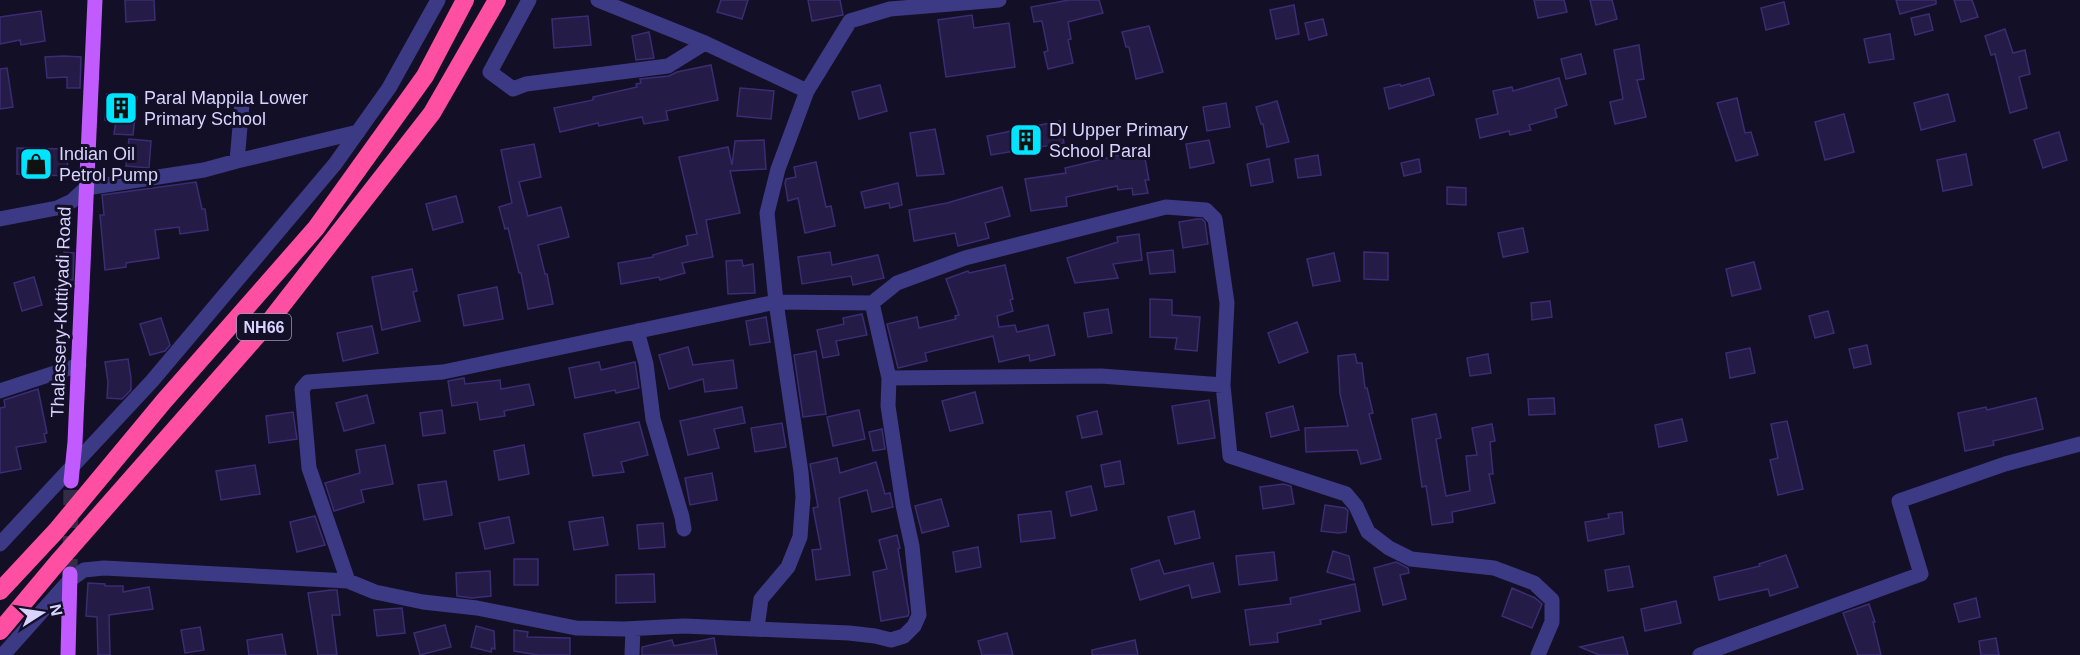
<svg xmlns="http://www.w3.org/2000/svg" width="2080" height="655" viewBox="0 0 2080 655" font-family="Helvetica,sans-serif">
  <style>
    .building { fill: #241b47; stroke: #3b2d73; stroke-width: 1.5 }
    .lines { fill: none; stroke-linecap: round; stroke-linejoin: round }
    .major-tunnel { stroke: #312d47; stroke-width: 15; stroke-dasharray: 15 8; stroke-linecap: butt }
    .minor { stroke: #3d3a85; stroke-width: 15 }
    .major { stroke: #c25bff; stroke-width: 15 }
    .highway { stroke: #ff4fa3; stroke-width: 18 }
    .labels { text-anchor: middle; stroke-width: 6; stroke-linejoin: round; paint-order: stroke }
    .shield { fill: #130f26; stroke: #9e99be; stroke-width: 1.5 }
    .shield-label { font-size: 16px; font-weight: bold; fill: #d9d4ff }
    .poi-label { font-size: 18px; fill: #d9d4ff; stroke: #130f26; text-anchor: start }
    .street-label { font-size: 18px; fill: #d9d4ff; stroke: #130f26 }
  </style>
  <rect width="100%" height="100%" fill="#130f26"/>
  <path class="building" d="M125 0H154L155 20 126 22Z
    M721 0H748L742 19 717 12Z
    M808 0H840L843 15 812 21Z
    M1069 0H1099L1103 13 1068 22 1071 39 1068 40 1073 63 1048 69 1044 52 1048 51 1042 21 1034 22 1031 7Z
    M1534 0H1564L1567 12 1538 18Z
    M1590 0H1612L1617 19 1596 25Z
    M1896 0H1936V4L1900 14Z
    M1954 0H1972L1978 17 1961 22Z
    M1784 2 1789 24 1766 30 1761 8Z
    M1294 5 1299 34 1276 39 1270 10Z
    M41 11 45 41 21 45 20 40 0 44V17Z
    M1929 14 1933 30 1915 35 1911 18Z
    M972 15 974 28 1009 23 1015 67 946 77 938 20Z
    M588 16 591 45 554 48 552 19Z
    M1323 19 1327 35 1309 40 1305 23Z
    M1149 26 1163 72 1136 79 1129 47H1126L1122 32Z
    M2005 29 2013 53 2025 50 2030 74 2019 77 2027 108 2010 113 1995 54 1991 55 1985 36Z
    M649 32 654 58 636 60 632 36Z
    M1890 34 1894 59 1869 63 1864 39Z
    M1639 45 1644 79 1637 80 1646 117 1615 124 1610 102 1623 99 1614 50Z
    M1581 54 1586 74 1566 79 1561 59Z
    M64 56 81 57 80 88H67V77L47 78 45 57Z
    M711 65 718 100 666 111 668 120 644 124 642 117 599 126 598 123 560 132 554 108 593 100V97L637 87 636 84 641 83 640 79 669 76 677 72Z
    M7 68 13 107 0 109V69Z
    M1429 78 1434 95 1389 109 1384 88 1400 84 1401 86Z
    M1559 78 1567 105 1555 109 1557 117 1529 125 1531 130 1510 135 1509 131 1480 138 1476 119 1498 114 1493 91 1512 87 1513 91Z
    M880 85 887 111 859 119 852 92Z
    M740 88 774 91 771 119 737 116Z
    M107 94 137 97 133 135 114 134 116 121 105 120Z
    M1948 94 1955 121 1921 130 1914 103Z
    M1737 98 1745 133 1751 132 1758 155 1736 161 1717 103Z
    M1277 101 1289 142 1267 147 1263 124H1261L1256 107Z
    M1226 103 1230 127 1207 131 1203 107Z
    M1844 114 1854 152 1825 160 1815 122Z
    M1060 121 1064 143 991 155 987 136Z
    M935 129 944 174 917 176 910 133Z
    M2059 132 2067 160 2043 168 2034 140Z
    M129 139 151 141 149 168 126 166Z
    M764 140 766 169 730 171 740 213 706 220 713 257 682 263 685 273 660 280 659 277 621 284 618 263 653 257V255L688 245 686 236 697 234 679 157 728 147 732 165 735 141Z
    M1209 140 1214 163 1190 168 1186 144Z
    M534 144 541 177 519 182 528 216 561 207 569 237 538 245 545 274H547L553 304 528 309 521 273H519L508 228 505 229 499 207 512 203 501 150Z
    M17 148 68 149 67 176 17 174Z
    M1140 150 1141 154 1144 153 1149 180H1145L1148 193 1133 195 1132 188 1118 190 1117 186 1066 197 1067 206 1031 211 1025 179 1066 173 1065 168Z
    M1966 154 1972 185 1943 191 1937 160Z
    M1318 155 1321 175 1298 178 1295 159Z
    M1269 159 1273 182 1251 186 1247 164Z
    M1419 159 1421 172 1404 176 1401 163Z
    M816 162 826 207 831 206 835 226 805 233 798 198 788 201 785 183 786 179 796 177 794 167Z
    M196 182 202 209H205L208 230 180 234 179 227 155 230 159 258 126 263V267L105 270 100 215H104L102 195Z
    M898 183 902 205 890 208 889 203 865 208 861 192Z
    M1002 187 1010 216 985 223 989 238 958 246 955 233 914 241 909 210 947 203Z
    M1447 187 1466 188V205L1447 204Z
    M456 196 463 222 433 230 426 204Z
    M1197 219H1202L1205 222 1208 244 1183 248 1179 222Z
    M1523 228 1528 252 1503 257 1498 233Z
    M1139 234 1142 260 1113 264 1118 278 1075 283 1067 258 1118 242 1117 237Z
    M1173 250 1175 272 1150 274 1147 253Z
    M64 252 74 253 73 280H63Z
    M830 252 832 265 878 255 884 278 853 285 851 276 802 284 798 257Z
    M1364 252 1388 253V280L1364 279Z
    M1334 253 1340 281 1313 286 1307 259Z
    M742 260 743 266 753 264 755 293 728 294 726 261Z
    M1754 262 1761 289 1732 296 1726 269Z
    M1005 265 1013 299 1010 300 1013 311 997 316 999 327 1015 325 1017 332 1048 325 1055 355 1030 361 1029 355 999 362 993 336 925 353 927 361 898 368 887 324 917 317 919 328 956 319 955 316 959 315 946 279 968 271 969 273Z
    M412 269 417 291 413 292 420 321 382 330 372 277Z
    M34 277 42 305 22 311 14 283Z
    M497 287 503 319 464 326 458 295Z
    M1150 299 1172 300V315L1200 317 1197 351 1175 349 1177 338 1150 337Z
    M1550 301 1552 317 1532 320 1531 303Z
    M1108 309 1112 333 1088 337 1084 313Z
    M1828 311 1834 333 1815 338 1809 316Z
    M862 314 867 335 836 341 839 355 823 358 817 330 844 324 843 318Z
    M766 317 770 342 750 345 746 321Z
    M161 318 170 345 165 351 150 355 140 324Z
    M1297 322 1308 352 1279 363 1268 333Z
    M372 326 378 353 343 361 337 333Z
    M1867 345 1871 364 1854 368 1849 349Z
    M688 347 693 365 733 360 737 388 705 392 703 379 669 389 659 355Z
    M1750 348 1755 373 1730 378 1726 353Z
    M816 351 826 414 803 417 794 355Z
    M1355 354 1357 363H1362L1365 388H1367L1373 413 1369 414 1381 459 1361 464 1357 450 1306 452 1305 428 1348 426 1340 394 1338 356Z
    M1488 354 1491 373 1470 376 1467 358Z
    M128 359 131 378V390L122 399 107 398 108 382 105 362Z
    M599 362 601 370 635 362 639 388 616 393 615 390 575 398 569 368Z
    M464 378 465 384 500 380 501 389 529 384 534 405 504 411 505 416 480 420 477 402 452 406 448 381Z
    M38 389 47 433 44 434 46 442 16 447 21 469 0 473V408L5 407 4 400Z
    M975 392 983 423 950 431 942 401Z
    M367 395 374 423 344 431 336 403Z
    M1554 398 1555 414 1529 415 1528 399Z
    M2036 398 2043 429 1993 441 1994 445 1965 451 1958 413 1986 407 1987 410Z
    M1209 400 1215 438 1178 444 1172 406Z
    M1293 406 1299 430 1271 437 1266 413Z
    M742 407 745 423 714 429 719 448 688 455 680 421Z
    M442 410 445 433 423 436 420 413Z
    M859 410 865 439 833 446 827 417Z
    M1097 411 1102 434 1082 438 1077 416Z
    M293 412 297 439 269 443 266 416Z
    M1436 414 1441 438 1436 439 1446 496 1470 491 1466 456 1477 455 1472 428 1492 424 1495 441 1490 442 1493 474H1489L1495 503 1452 512 1453 522 1432 525 1426 486 1422 487 1412 419Z
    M1682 419 1687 441 1659 447 1655 425Z
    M1787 421 1803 489 1778 495 1770 460 1778 458 1771 424Z
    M639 422 648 455 621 462 624 472 593 476 584 434Z
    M782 423 786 447 755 452 751 428Z
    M882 429 885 449 873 451 869 432Z
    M385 445 393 484 361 490 364 502 334 511 325 483 360 473 356 450Z
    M524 445 529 474 499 480 494 451Z
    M837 458 840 473 876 462 885 494 890 493 893 507 872 512 867 490 839 498 850 575 816 580 812 550 821 549 813 508 818 507 810 464Z
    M1120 461 1124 484 1105 487 1101 465Z
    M255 465 260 494 221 500 216 471Z
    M712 473 717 500 690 505 685 478Z
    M446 481 452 515 424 520 418 485Z
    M1283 484 1291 486 1294 504 1263 509 1260 487Z
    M1091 486 1097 510 1071 516 1066 492Z
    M941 499 949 526 922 533 915 506Z
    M1325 505 1345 508 1348 511 1346 532 1338 533 1321 531Z
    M1051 511 1055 538 1021 542 1018 515Z
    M1194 511 1200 538 1175 544 1168 517Z
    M1622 512 1624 534 1588 541 1585 522 1609 518 1608 514Z
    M315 516 325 545 297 552 290 522Z
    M509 517 514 543 485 549 479 523Z
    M603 517 608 545 574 550 569 522Z
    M663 523 665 547 639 549 637 525Z
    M897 535 900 548 898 549 909 613 908 616 881 621 873 572 887 569 879 540Z
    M978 547 981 567 956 572 953 552Z
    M1333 551 1349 556 1354 580 1327 572Z
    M1274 552 1277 580 1239 585 1236 556Z
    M1786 555 1798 587 1770 596 1768 589 1719 600 1714 577 1760 566 1759 564Z
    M514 559H538V585H514Z
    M1159 560 1164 574 1213 563 1220 592 1192 598 1189 585 1140 600 1131 569Z
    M1396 562 1408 568 1409 573 1400 575 1406 599 1383 605 1374 568Z
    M1629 566 1633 587 1608 591 1605 570Z
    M490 571 491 596 472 598 457 596 456 573Z
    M654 574 655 602 616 603V575Z
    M88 583 105 584V586H123V592L149 587 153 609 109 615 110 655H98L97 617 86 616Z
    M1355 584 1360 611 1320 620 1321 624 1277 633 1278 642 1250 645 1245 610 1291 604 1290 598Z
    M1512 588 1535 598 1542 604 1532 628 1502 616Z
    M331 590H337L340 615H332L337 655H318L308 593Z
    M1976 598 1980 617 1959 622 1954 604Z
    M1676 601 1681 623 1645 631 1641 609Z
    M1869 604 1875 622H1873L1881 655H1858L1843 613Z
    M402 608 405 633 377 636 374 610Z
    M445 625 451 647 420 655 414 633Z
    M476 626 494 631 495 649 492 648 491 652 471 647Z
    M200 627 204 650 185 653 181 630Z
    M514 630 528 632 527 637 570 638V655H538L514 651Z
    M1007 633 1013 655H982L978 641Z
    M282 634 286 655H249L247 640Z
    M1623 637 1628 655H1599L1580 647Z
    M714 638 717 655H642V647L672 640 674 646Z
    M1996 638 1999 655H1981L1979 641Z
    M1135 640 1138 655H1092V650Z"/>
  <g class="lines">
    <path class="major-tunnel" d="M70 574 71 481"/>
    <path class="minor" d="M529 0 490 72 513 89 526 84 668 66 705 43
      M598 0 705 43 807 91
      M237 161 358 132
      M0 219 57 208 72 201 86 188 204 170 237 161 242 104
      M872 303 889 378 888 406 903 505 912 546 919 615 914 626 904 636 891 640 875 636 849 633 684 626 624 629 576 628 477 608 423 602 375 592 348 581 309 468 302 389 308 382 443 372 776 302 872 303 897 283 965 258 1166 207 1206 210 1215 219 1227 303 1223 385 1230 456 1346 494 1356 506 1368 532 1389 548 1411 559 1494 568 1534 583 1552 600V622L1538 655
      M637 331 646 364 653 419 682 517 684 529
      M889 378 1101 376 1223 385
      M0 391 79 365
      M0 544 152 381 335 164 389 88 438 0
      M757 628 761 599 788 567 800 537 803 497 801 472 776 302 767 213 778 169 807 91 850 21 890 9 999 0
      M3 655 70 580 84 570 104 568 348 581
      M632 655 633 629
      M1700 655 1921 574 1899 501 2005 464 2080 444"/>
    <path class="major" d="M71 481 75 442 95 0
      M68 655 70 574"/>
    <path class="highway" d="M0 591 56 531 164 401 316 228 425 76 465 0
      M0 631 57 563 269 322 432 113 497 0"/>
  </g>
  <defs>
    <g id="building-square" transform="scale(1.725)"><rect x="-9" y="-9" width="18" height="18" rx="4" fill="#00e5ff" stroke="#130f26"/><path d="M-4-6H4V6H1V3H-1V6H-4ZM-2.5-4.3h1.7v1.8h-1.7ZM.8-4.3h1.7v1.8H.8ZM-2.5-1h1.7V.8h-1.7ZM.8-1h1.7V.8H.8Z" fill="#111"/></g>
    <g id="shop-square" transform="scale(1.725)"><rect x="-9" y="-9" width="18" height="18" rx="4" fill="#00e5ff" stroke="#130f26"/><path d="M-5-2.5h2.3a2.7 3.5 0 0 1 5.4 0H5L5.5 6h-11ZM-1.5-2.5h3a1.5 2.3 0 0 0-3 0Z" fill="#111"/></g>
  </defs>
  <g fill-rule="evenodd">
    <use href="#building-square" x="121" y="108"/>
    <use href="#building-square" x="1026" y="140"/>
    <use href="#shop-square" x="36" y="164"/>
  </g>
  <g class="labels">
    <rect class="shield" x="237" y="314" width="54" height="26" rx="4.5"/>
    <g class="shield-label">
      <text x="264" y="333">NH66</text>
    </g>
    <g class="poi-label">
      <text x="144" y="104">Paral Mappila Lower<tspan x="144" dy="21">Primary School</tspan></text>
      <text x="1049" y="136">DI Upper Primary<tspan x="1049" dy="21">School Paral</tspan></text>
      <text x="59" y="160">Indian Oil<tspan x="59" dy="21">Petrol Pump</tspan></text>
    </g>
    <g class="street-label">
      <text transform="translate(61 312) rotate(-88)" y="6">Thalassery-Kuttiyadi Road</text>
    </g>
  </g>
  <g transform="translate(42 613) rotate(78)" stroke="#130f26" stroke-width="4.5" paint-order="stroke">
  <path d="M0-4.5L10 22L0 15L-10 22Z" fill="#d9d4ff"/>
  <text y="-9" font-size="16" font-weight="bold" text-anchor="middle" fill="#d9d4ff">N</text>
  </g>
</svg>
